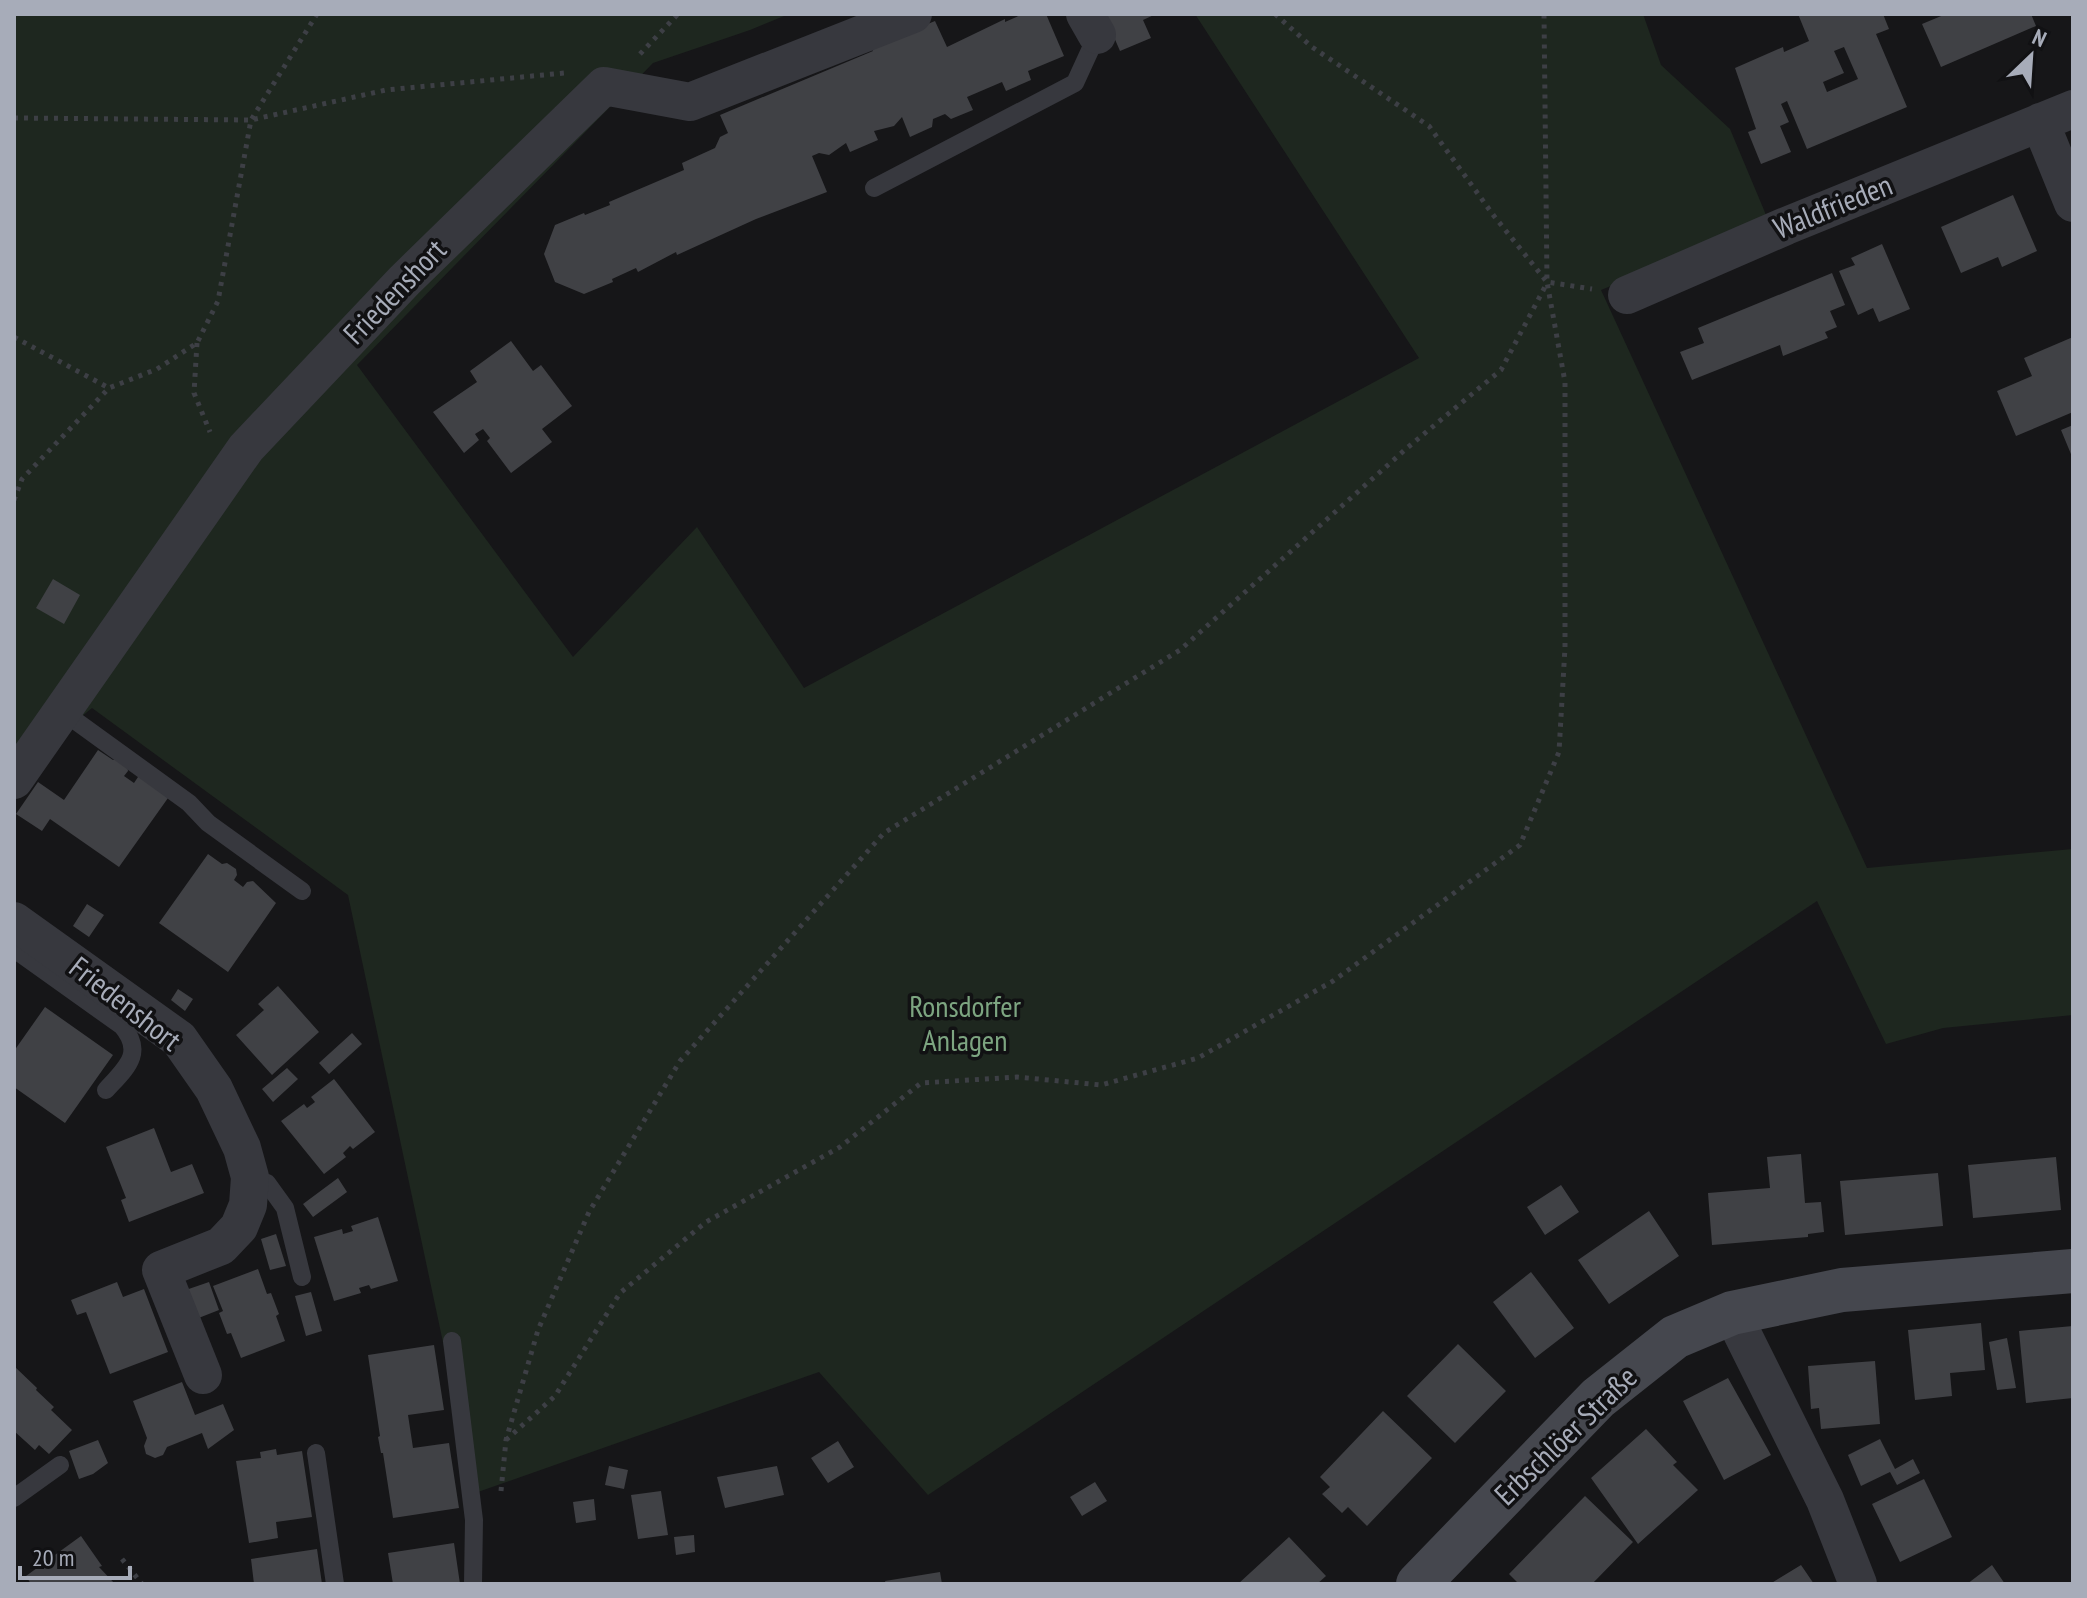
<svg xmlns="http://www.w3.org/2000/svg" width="2087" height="1598" viewBox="0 0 2087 1598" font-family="'PT Sans Narrow',sans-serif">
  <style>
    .green { fill: #1e271f }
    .building { fill: #404145; fill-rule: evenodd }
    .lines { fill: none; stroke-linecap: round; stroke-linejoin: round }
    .path { stroke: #3d3f45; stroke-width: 5; stroke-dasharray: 4 6; stroke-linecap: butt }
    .lane { stroke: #37383e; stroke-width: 18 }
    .street { stroke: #37383e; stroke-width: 38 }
    .secondary { stroke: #45474e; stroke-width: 44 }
    .labels { text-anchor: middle; stroke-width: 7; stroke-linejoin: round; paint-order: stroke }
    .street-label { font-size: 30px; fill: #a7acb9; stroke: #111113 }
    .park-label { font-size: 30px; fill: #7da581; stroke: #111113 }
  </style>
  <rect width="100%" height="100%" fill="#161618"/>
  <path class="green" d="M14 14H789L750 30 653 63 357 365 573 657 697 527 804 688 1419 358 1195 14H1643L1661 65 1730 129 1769 222 1601 290 1867 868 2073 849V1015L1943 1028 1886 1044 1817 901 928 1495 819 1372 475 1493 348 895 92 708 14 772Z"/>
  <path class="building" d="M1023 14H1046L1064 56 1028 71 1031 80 1006 91 1002 82 967 97 973 110 951 119 945 114 933 119 932 127 910 137 902 117 894 126 874 131 878 140 850 152 846 143 829 155 819 153 812 156 827 192 756 219 677 255 676 252 638 272 636 268 612 279 613 282 584 294 555 282 544 254 555 225 584 213 585 215 610 205 609 202 684 170 682 163 715 148 720 137 728 133 720 115 873 51 871 47 935 21 947 47 1005 19V22Z
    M1104 14H1156L1143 20 1151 38 1120 51Z
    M1798 14H1883L1889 29 1876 34 1907 107 1807 149 1787 101 1781 104 1789 122 1780 126 1791 152 1761 164 1748 132 1756 129 1735 68 1783 47 1784 52 1809 41ZM1844 47 1858 79 1827 92 1823 82 1844 73 1834 51Z
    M1946 14H2031L2036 26 1941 67 1922 24Z
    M2013 195 2037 251 2002 267 1998 257 1961 273 1941 227Z
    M1882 244 1910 309 1879 322 1873 308 1858 315 1839 271 1855 265 1851 258Z
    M1832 273 1845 305 1830 311 1837 327 1825 332 1828 338 1783 356 1780 345 1692 380 1680 352 1704 343 1698 328Z
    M2073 337V412L2016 436 1997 391 2032 376 2024 358Z
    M511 341 533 371 541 365 572 406 542 429 552 442 511 473 487 441 490 438 483 429 475 434 479 440 464 453 433 412 477 382 470 371Z
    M2073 425V459L2061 430Z
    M53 579 80 595 64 624 36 608Z
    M98 750 113 760 119 758 127 765 128 771 124 776 134 783 138 777 144 776 168 798 119 867 50 819 42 831 16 814 38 782 64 800Z
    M208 854 222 864 227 863 236 869 237 875 234 880 243 887 247 882 253 881 276 903 228 972 159 923Z
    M87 904 104 915 89 937 73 926Z
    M278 986 319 1032 272 1075 236 1035 264 1010 258 1004Z
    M178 989 193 999 185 1011 171 1000Z
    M45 1007 113 1055 65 1123 14 1087V1051Z
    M352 1033 362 1044 329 1074 319 1063Z
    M287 1068 298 1079 273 1102 262 1089Z
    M334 1079 375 1132 353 1149 350 1146 343 1153 346 1157 324 1174 281 1121 304 1104 307 1108 315 1102 311 1097Z
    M154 1128 171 1172 192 1164 204 1193 129 1222 121 1200 126 1198 106 1147Z
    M1801 1154 1805 1203 1821 1202 1824 1232 1808 1234V1237L1712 1245 1708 1193 1770 1188 1767 1157Z
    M2056 1157 2061 1210 1973 1218 1968 1165Z
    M1938 1173 1943 1226 1845 1235 1840 1181Z
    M338 1178 347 1192 313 1217 303 1204Z
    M1561 1185 1579 1212 1545 1235 1527 1207Z
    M1649 1211 1679 1256 1609 1304 1578 1260Z
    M378 1217 398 1281 371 1289 369 1285 359 1288 361 1293 334 1301 314 1237 342 1229 343 1234 353 1231 351 1226Z
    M276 1234 286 1266 270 1270 261 1239Z
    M258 1269 267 1294 271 1293 279 1314 276 1316 285 1341 241 1358 231 1333 227 1334 219 1313 223 1311 213 1286Z
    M1531 1272 1574 1328 1535 1358 1493 1302Z
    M117 1282 123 1297 144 1289 168 1352 110 1374 86 1312 77 1315 71 1300Z
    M209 1282 219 1310 191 1321 180 1292Z
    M311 1292 322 1331 306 1336 295 1296Z
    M1981 1323 1985 1370 1950 1373 1952 1396 1915 1400 1908 1330Z
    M2073 1326V1398L2026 1403 2019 1331Z
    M2007 1338 2016 1388 1997 1390 1989 1342Z
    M1458 1344 1506 1391 1455 1443 1407 1396Z
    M434 1345 444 1410 408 1415 413 1448 449 1443 459 1508 393 1518 383 1453H381L378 1437 380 1436 368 1355Z
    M1875 1361 1880 1424 1821 1429 1819 1408 1811 1409 1808 1366Z
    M14 1366 37 1388 36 1390 54 1407 51 1410 72 1430 49 1454 39 1445 35 1450 14 1431Z
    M1728 1378 1771 1455 1724 1480 1683 1401Z
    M182 1382 195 1415 223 1404 234 1430 208 1449 202 1433 167 1447 163 1455 155 1458 146 1454 144 1446 147 1438 133 1401Z
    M1383 1411 1432 1458 1367 1526 1348 1507 1342 1513 1322 1494 1330 1487 1320 1477Z
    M1646 1429 1677 1462 1673 1465 1698 1490 1638 1544 1591 1478Z
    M1880 1439 1895 1469 1913 1459 1920 1473 1897 1485 1890 1472 1861 1486 1848 1455Z
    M98 1440 108 1463 93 1474 79 1479 69 1451Z
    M838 1441 854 1467 828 1483 811 1458Z
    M276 1449 277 1455 302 1451 312 1517 276 1522 278 1538 249 1543 236 1461 261 1458 260 1452Z
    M609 1466 628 1470 624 1489 605 1485Z
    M777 1466 784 1495 725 1508 717 1477Z
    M1924 1479 1952 1537 1900 1562 1872 1504Z
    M1095 1482 1107 1501 1082 1516 1070 1497Z
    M661 1491 668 1535 638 1539 631 1495Z
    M1585 1496 1633 1542 1592 1584H1519L1509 1574Z
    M594 1499 596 1520 576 1523 573 1502Z
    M694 1535 695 1552 676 1555 674 1537Z
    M81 1536 102 1566 99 1567 115 1584H31L26 1576Z
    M1289 1537 1326 1576 1317 1584H1238Z
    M454 1543 460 1584H393L388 1553Z
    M317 1549 322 1584H254L251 1559Z
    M1801 1565 1814 1584H1770Z
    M1992 1565 2005 1584H1967Z
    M940 1572 942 1584H886L885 1581Z"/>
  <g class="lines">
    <path class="path" d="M1275 14 1312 47 1429 126 1494 216 1547 282 1592 289
      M640 54 678 14
      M14 118 251 120 386 90 564 73
      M14 337 109 388
      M197 343 194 393 210 432
      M14 500 22 479 109 388 157 369 197 343 218 301 251 120 317 14
      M506 1440 555 1396 620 1293 706 1222 840 1147 921 1083 1017 1077 1101 1085 1198 1058 1333 981 1520 845 1559 752 1565 647V382L1547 282 1544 14
      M501 1491 506 1440 538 1330 589 1212 680 1061 884 833 1180 650 1407 448 1501 370 1547 283
      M122 1559 142 1584"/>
    <path class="lane" d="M874 188 1075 83 1097 35
      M62 711 189 803 208 823 302 891
      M14 949 122 1026C145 1053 126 1068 106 1090
      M250 1177 267 1183 285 1208 302 1277
      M452 1341 474 1520 473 1584
      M316 1453 335 1584
      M14 1498 60 1465"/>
    <path class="street" d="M1085 14 1097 35
      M2040 122 2073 203
      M1627 295 1786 226 2073 109
      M14 780 246 448 404 281 604 86 690 102 913 14
      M14 921 179 1039 214 1089 242 1148 250 1177 248 1205 239 1227 221 1246 161 1270 203 1375
      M1732 1313 1825 1500 1858 1584"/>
    <path class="secondary" d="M1418 1584 1598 1398 1675 1337 1732 1313 1842 1290 2073 1271"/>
  </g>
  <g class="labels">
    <g class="street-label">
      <text transform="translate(1833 207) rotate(-22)" y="10">Waldfrieden</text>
      <text transform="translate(395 292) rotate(-46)" y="10">Friedenshort</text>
      <text transform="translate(125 1004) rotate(38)" y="10">Friedenshort</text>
      <text transform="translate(1566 1436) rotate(-44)" y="10">Erbschlöer Straße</text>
    </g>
    <g class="park-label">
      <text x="965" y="1017">Ronsdorfer<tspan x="965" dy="34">Anlagen</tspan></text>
    </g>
  </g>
  <rect width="2087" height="1598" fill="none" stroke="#a7acb9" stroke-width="32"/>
  <g transform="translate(2031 56) rotate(25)" stroke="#111113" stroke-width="6" paint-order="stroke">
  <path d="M0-6L14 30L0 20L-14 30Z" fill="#a7acb9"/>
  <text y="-12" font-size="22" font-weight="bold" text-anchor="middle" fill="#a7acb9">N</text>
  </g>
  <path d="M20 1566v12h110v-12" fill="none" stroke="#a7acb9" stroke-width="4"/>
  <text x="32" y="1566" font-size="24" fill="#a7acb9" stroke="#111113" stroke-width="6" paint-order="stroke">20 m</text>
</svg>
